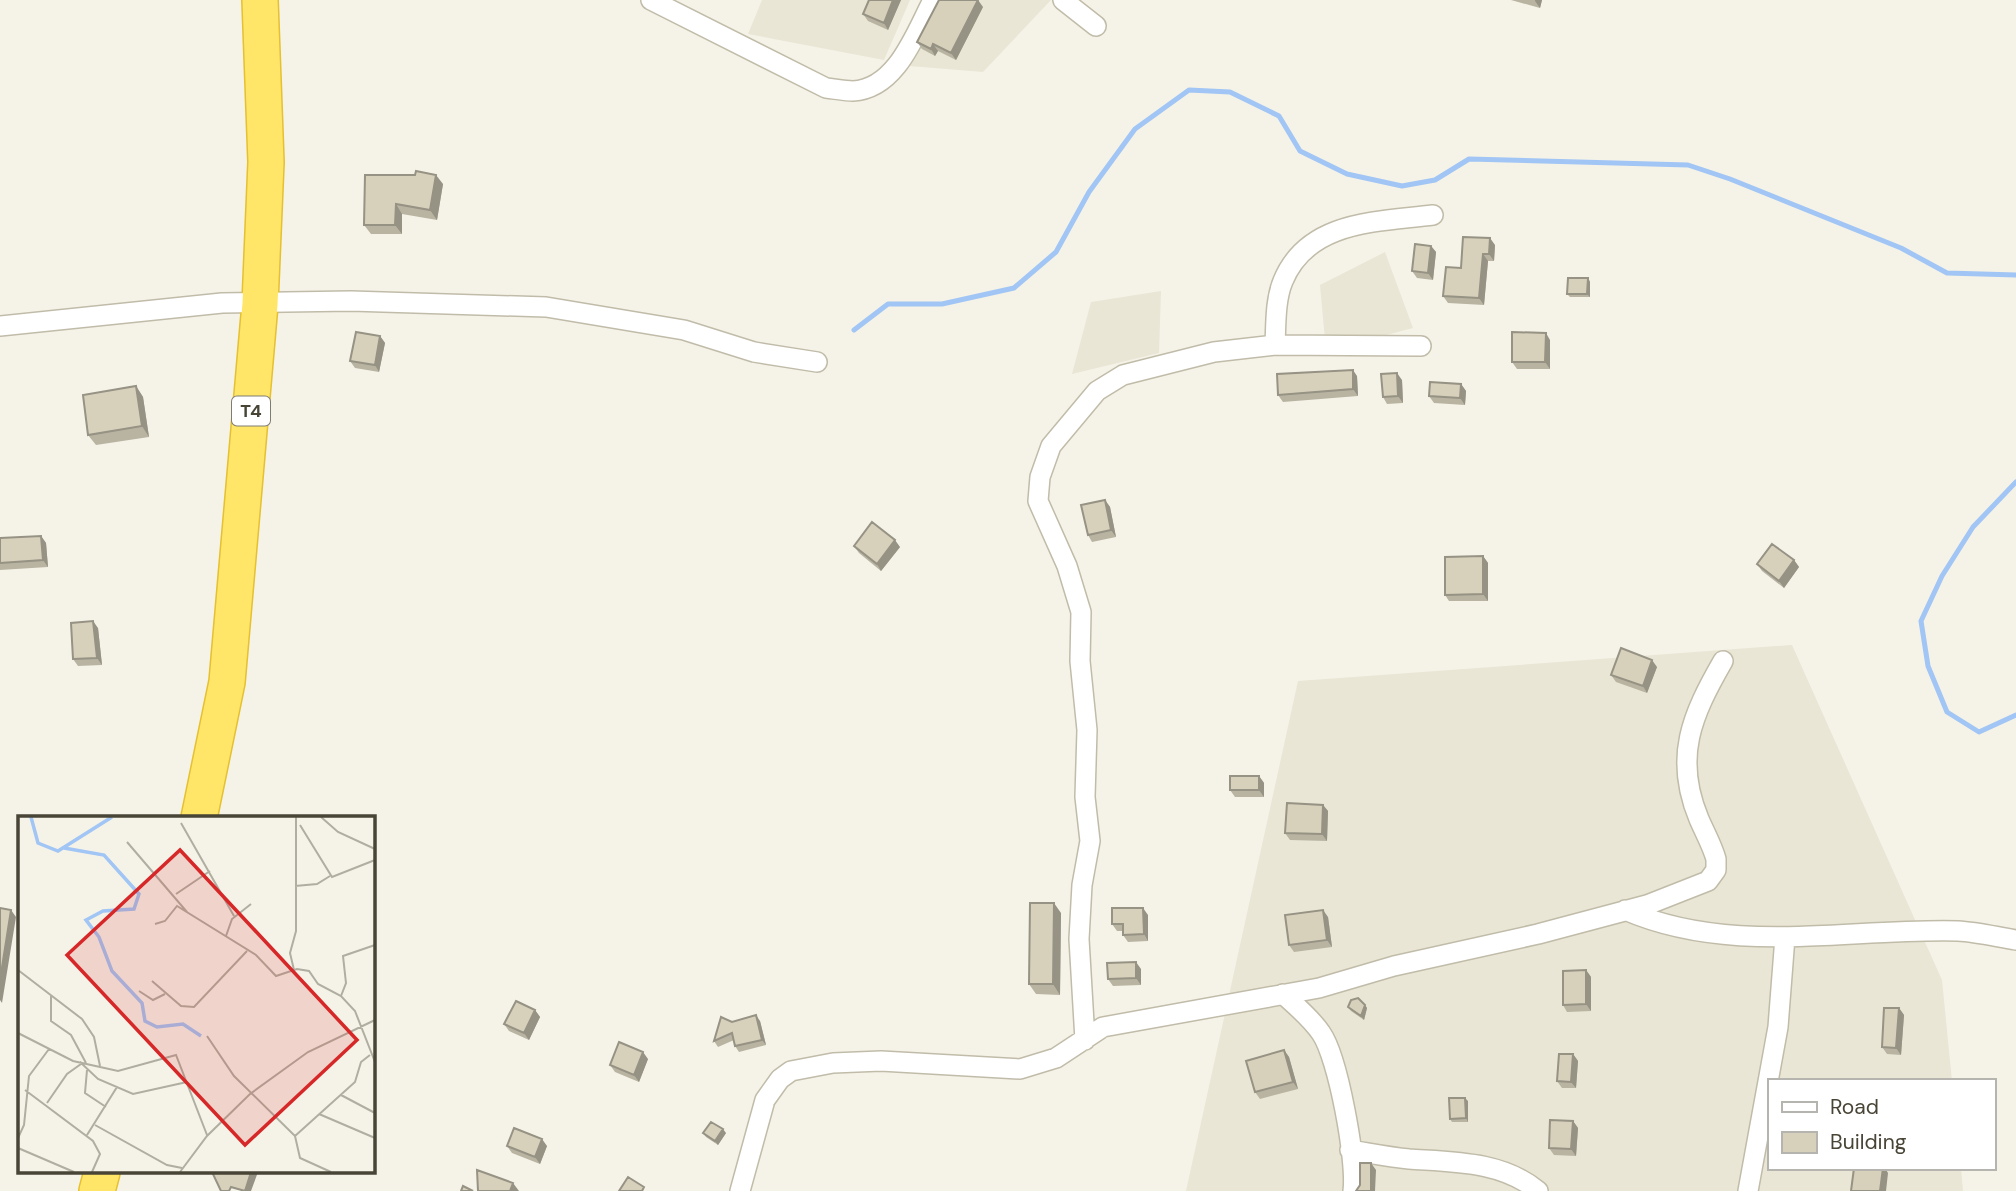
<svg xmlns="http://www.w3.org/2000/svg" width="2016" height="1191" viewBox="0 0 2016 1191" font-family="'DM Sans',sans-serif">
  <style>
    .residential { fill: #e9e6d5 }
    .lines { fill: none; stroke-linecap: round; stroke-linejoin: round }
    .stream { stroke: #a1c5f4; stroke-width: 5 }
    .street-casing { stroke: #c1bca9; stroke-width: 22 }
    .highway-casing { stroke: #e5c031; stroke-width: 38 }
    .street { stroke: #fff; stroke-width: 19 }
    .highway { stroke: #ffe568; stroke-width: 35 }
    .wall { fill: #b9b4a2 }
    .shaded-wall { fill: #969284 }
    .building { fill: #d7d1bc; stroke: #969284; stroke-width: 2 }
    .labels { text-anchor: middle; stroke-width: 7; stroke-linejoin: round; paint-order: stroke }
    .shield { fill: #fff; stroke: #7f7c72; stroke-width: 2 }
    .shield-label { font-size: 18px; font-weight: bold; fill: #484436 }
    .inset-river { fill: none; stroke: #a1c5f4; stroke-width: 3.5 }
    .inset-road { fill: none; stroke: #b0ada1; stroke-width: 2 }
    .view { fill: #d62828; fill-opacity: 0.15; stroke: #d62828; stroke-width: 3.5 }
    .inset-edge { fill: none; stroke: #484436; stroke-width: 3.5 }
  </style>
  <rect width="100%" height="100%" fill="#f5f3e8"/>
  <path class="residential" d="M762 0H910L884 60 748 34Z
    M943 0H1051L983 72 909 66Z
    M1385 252 1413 328 1326 351 1320 285Z
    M1161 291 1159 353 1072 374 1091 302Z
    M1792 645 1942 980 1952 1081H1769V1168H1961L1963 1191H1186L1298 681Z"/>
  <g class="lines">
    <path class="stream" d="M854 330 888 304H942L1014 288 1056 252 1089 192 1135 129 1189 90 1230 92 1279 116 1300 151 1347 174 1402 186 1435 180 1469 159 1688 165 1730 179 1901 248 1947 273 2016 275
      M2016 482 1973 527 1942 576 1921 621 1928 666 1947 712 1979 732 2016 715"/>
    <g class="street-casing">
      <path id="street" d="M651 0 826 88C835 89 845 91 853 91 897 89 916 32 933 0
        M1063 0 1096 26
        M0 326 222 303 351 301 546 307 684 330 754 352 817 362
        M1275 345C1276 325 1275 300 1283 281 1308 220 1378 222 1433 215
        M1625 910C1731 956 1846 928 1958 931 1977 932 1997 937 2016 940
        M1283 994C1296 1006 1311 1018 1321 1033 1338 1057 1357 1161 1353 1191
        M1085 1040 1079 939 1082 885 1090 841 1085 797 1087 730 1080 661 1081 612 1067 566 1038 501 1040 477 1051 446 1097 391 1123 375 1214 352 1275 345 1421 346
        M1350 1150C1369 1153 1389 1157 1409 1159 1453 1162 1502 1161 1538 1191
        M740 1191 765 1100 780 1079 791 1071 833 1063 881 1061 1020 1069 1056 1058 1103 1027 1319 988 1394 966 1538 934 1647 905 1708 881 1716 870V859C1712 845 1705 833 1699 819 1673 757 1692 715 1723 661
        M1748 1191 1778 1027 1785 937"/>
    </g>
    <g class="highway-casing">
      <path id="highway" d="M199 818 227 682 260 304 266 162 260 0
        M97 1191 102 1172"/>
    </g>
    <use href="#street" class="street"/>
    <use href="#highway" class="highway"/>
  </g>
  <path class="wall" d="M869 0H901L888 30 868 21 863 14Z
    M1511 0H1542L1540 8Z
    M983 7 956 60 938 51 935 56 922 49 917 42Z
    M365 175 443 184 437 220 402 214V234H371L364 225Z
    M1495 245 1494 261H1488L1484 305 1448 303 1443 296 1461 268Z
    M1431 246 1436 252 1433 280 1417 278 1412 271Z
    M1588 278 1590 282V297H1570L1567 294Z
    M380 336 385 343 379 372 355 368 350 361Z
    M1550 340V369H1517L1512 362Z
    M1357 376 1358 396 1283 402 1278 395Z
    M1402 380 1403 403 1387 404 1383 397Z
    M1461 384 1466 391 1465 405 1434 403 1429 396Z
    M136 386 143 397 149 437 96 445 88 435Z
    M1105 500 1110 507 1116 537 1092 542 1088 535Z
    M41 536 46 543 48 567 0 570V538Z
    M854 546 900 547 881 571 859 553Z
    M1483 556 1488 563V601H1449L1445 595Z
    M1794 560 1799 567 1784 588 1762 571 1757 564Z
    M98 628 102 665 78 666 73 659Z
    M1657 667 1647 693 1616 682 1611 675Z
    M1259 776 1264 783V797H1235L1230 790Z
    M1323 805 1328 811 1327 841 1290 840 1285 833Z
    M1061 913 1060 995 1036 994 1029 984Z
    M1148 915V941L1128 942 1123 935V931H1117L1112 924Z
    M1328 917 1332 947 1294 952 1289 945Z
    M1141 969V985L1113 986 1108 979Z
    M1586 970 1591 977V1011L1567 1012 1563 1005Z
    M1365 1005 1367 1008 1364 1020 1351 1011 1348 1007Z
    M1899 1008 1904 1015 1901 1055 1887 1054 1882 1047Z
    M535 1010 540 1017 529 1040 509 1031 504 1024Z
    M760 1021 766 1045 739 1052 735 1046 734 1040 718 1047 714 1041 732 1022Z
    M1284 1050 1289 1057 1298 1089 1260 1099 1255 1092Z
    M1573 1054 1578 1061 1576 1088H1562L1557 1081Z
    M648 1059 639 1082 615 1072 610 1065Z
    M1468 1101V1122H1452L1450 1119Z
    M1573 1121 1578 1128 1576 1156 1554 1155 1549 1148Z
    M703 1133H726L718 1145 706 1137Z
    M507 1146H547L540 1164 512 1153Z"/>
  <path class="shaded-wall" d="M893 0H901L888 30 884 23Z
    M978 0 983 7 956 60 951 53Z
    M1535 0H1542L1540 8 1535 1Z
    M933 44 938 51 935 56 931 49Z
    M436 175 443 184 437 220 430 210Z
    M396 204 402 214V234L395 225Z
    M1490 238 1495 245 1494 261 1489 254Z
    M1431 246 1436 252 1433 280 1428 273Z
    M1483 254 1488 261 1484 305 1479 298Z
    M1588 278 1590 282V297L1587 294Z
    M1546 333 1550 340V369L1545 362Z
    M380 336 385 343 379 372 375 365Z
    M1353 370 1357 376 1358 396 1353 389Z
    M1397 373 1402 380 1403 403 1398 396Z
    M1461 384 1466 391 1465 405 1460 398Z
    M136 386 143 397 149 437 142 426Z
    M1105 500 1110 507 1116 537 1111 530Z
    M41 536 46 543 48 567 43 560Z
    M895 540 900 547 881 571 877 564Z
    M1483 556 1488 563V601L1483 594Z
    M1794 560 1799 567 1784 588 1779 581Z
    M93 621 98 628 102 665 97 658Z
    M1652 660 1657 667 1647 693 1643 686Z
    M1259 776 1264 783V797L1259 790Z
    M1323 805 1328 811 1327 841 1322 834Z
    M1054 903 1061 913 1060 995 1053 984Z
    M1143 908 1148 915V941L1144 934Z
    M11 910 16 917 2 1003 0 1000V980Z
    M1323 910 1328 917 1332 947 1327 940Z
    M1136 962 1141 969V985L1136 978Z
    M1586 970 1591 977V1011L1586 1004Z
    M1365 1005 1367 1008 1364 1020 1361 1016Z
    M1899 1008 1904 1015 1901 1055 1896 1048Z
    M535 1010 540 1017 529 1040 524 1033Z
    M756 1015 760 1021 766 1045 762 1040Z
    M1284 1050 1289 1057 1298 1089 1293 1082Z
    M643 1052 648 1059 639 1082 634 1075Z
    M1573 1054 1578 1061 1576 1088 1571 1082Z
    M1465 1098 1468 1101V1122L1466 1118Z
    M1573 1121 1578 1128 1576 1156 1571 1149Z
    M723 1129 726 1133 718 1145 715 1141Z
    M542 1139 547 1146 540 1164 535 1157Z
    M1371 1163 1376 1170 1375 1191H1371Z
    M1883 1168H1885L1888 1173 1886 1191H1880Z
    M251 1172H258L251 1191H245Z
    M513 1183 519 1191H510Z"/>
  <path class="building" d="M869 0H893L884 23 863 14Z
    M939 0H978L951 53 933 44 931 49 917 42Z
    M416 171 436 175 430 210 396 204 395 225H364L365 175H415Z
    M1463 237 1490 238 1489 254H1483L1479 298 1443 296 1446 267 1461 268Z
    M1415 244 1431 246 1428 273 1412 271Z
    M1568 278H1588L1587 294H1567Z
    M356 332 380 336 375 365 350 361Z
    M1512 332 1546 333 1545 362H1512Z
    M1353 370V389L1278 395 1277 374Z
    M1397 373 1398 396 1383 397 1381 374Z
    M1430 382 1461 384 1460 398 1429 396Z
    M136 386 142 426 88 435 83 395Z
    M1105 500 1111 530 1088 535 1081 505Z
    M872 522 895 540 877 564 854 546Z
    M41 536 43 560 0 563V538Z
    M1772 544 1794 560 1779 581 1757 564Z
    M1483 556V594L1445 595V557Z
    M93 621 97 658 73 659 71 623Z
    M1621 648 1652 660 1643 686 1611 675Z
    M1230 776H1259V790H1230Z
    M1287 803 1323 805 1322 834 1285 833Z
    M1030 903H1054L1053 984H1029Z
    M0 908 11 910 0 980Z
    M1112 908H1143L1144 934 1123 935V924H1112Z
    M1323 910 1327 940 1289 945 1285 915Z
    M1136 962V978L1108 979 1107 963Z
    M1586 970V1004L1563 1005V971Z
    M1358 998 1365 1005 1361 1016 1348 1007 1351 1000Z
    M516 1001 535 1010 524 1033 504 1024Z
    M1884 1008H1899L1896 1048 1882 1047Z
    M756 1015 762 1040 735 1046 732 1033 714 1041 721 1017 732 1022Z
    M619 1042 643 1052 634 1075 610 1065Z
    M1284 1050 1293 1082 1255 1092 1246 1061Z
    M1559 1054H1573L1571 1082 1557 1081Z
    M1449 1098H1465L1466 1118 1450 1119Z
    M1550 1120 1573 1121 1571 1149 1549 1148Z
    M711 1122 723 1129 715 1141 703 1133Z
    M514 1128 542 1139 535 1157 507 1146Z
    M1360 1163H1371V1191H1356L1360 1185Z
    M1854 1168H1883L1880 1191H1851Z
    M477 1170 513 1183 510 1191H478Z
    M212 1172H251L245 1191 231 1187 229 1191H221Z
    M628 1177 644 1187 642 1191H619Z
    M463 1186 473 1191H461Z"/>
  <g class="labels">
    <rect class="shield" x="232" y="396.5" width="38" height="29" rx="5"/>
    <g class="shield-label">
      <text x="251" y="417">T4</text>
    </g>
  </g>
  <g transform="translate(18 816)">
    <rect width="357" height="357" fill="#f5f3e8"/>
    <path class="inset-river" d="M13 1 20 27 40 35 94 1M46 32 86 39 121 78 116 93 85 95 68 104 81 121 94 155 124 187 127 205 139 211 165 208 183 220"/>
    <path class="inset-road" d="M303 1 320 16 357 33M163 7 216 100M282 9 314 61 357 44M109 26 169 96M277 70 299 68 312 60M158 78 192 55M137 108 147 105 159 90 238 139 258 160 279 153 291 155 300 168 323 180 337 195 357 246M208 120 214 103 233 88M0 154 64 203 76 221 82 250M276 154 272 137 278 115V1M134 165 163 190 176 191 229 135M121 175 135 184 147 178M33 180V205L53 219 68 247M323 180 328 167 325 140 357 129M0 217 55 245 100 255 158 239 189 319M189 220 216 260 277 320 282 342 313 356M62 246 80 263 115 278 169 266M69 254 67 277 88 291M7 274 75 325 82 338 74 356M323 279 357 297M29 287 49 258 63 248M301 298 357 322M77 309 149 349 164 352M69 319 99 271M277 320 337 266 343 246 352 239M0 322 6 309 11 260 31 233M0 332 56 356M162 356 189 320 232 278 290 236 357 204"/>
    <path class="view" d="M162 34 339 224 227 329 49 139Z"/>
    <rect width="357" height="357" class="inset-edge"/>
  </g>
  <rect x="1768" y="1079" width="228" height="91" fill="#ffffff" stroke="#b6b4af" stroke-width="2"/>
  <rect x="1782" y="1102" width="35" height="10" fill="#ffffff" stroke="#b6b4af" stroke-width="2"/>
  <text x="1830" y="1114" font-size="21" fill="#484436">Road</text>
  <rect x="1782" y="1132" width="35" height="21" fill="#d7d1bc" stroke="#b6b4af" stroke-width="2"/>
  <text x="1830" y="1149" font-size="21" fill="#484436">Building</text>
</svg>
